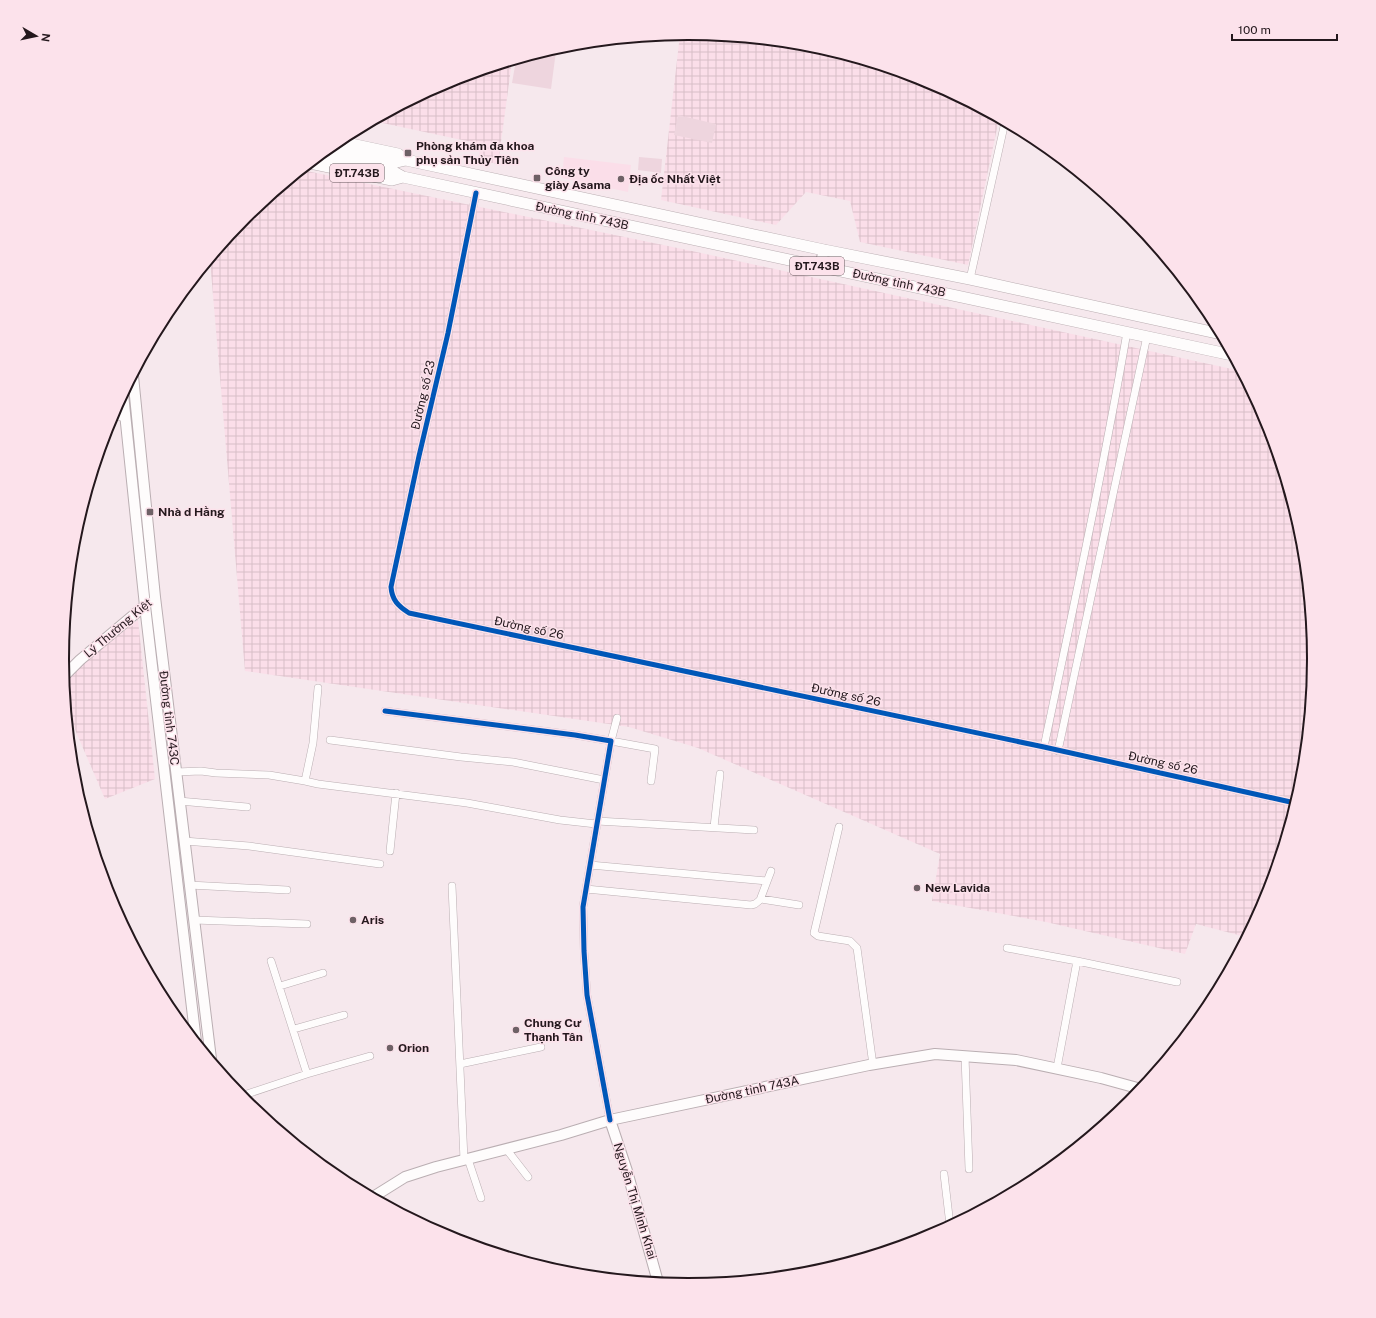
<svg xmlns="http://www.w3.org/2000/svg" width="1376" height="1318" viewBox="0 0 1376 1318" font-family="'Public Sans',sans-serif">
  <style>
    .built { fill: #fbdee9 }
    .industrial { fill: url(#industrial-grid) }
    .park { fill: #eed5de }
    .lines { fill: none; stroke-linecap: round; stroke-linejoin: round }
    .street-casing { stroke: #baaeb2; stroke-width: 8 }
    .secondary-casing { stroke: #baaeb2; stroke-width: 12 }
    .primary-casing { stroke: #baaeb2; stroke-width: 12 }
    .street { stroke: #fefcfc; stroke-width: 7 }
    .secondary { stroke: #fefcfc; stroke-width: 10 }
    .primary { stroke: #fefcfc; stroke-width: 11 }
    .cycleway-casing { stroke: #fce2eb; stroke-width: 8 }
    .cycleway { stroke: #0057b8; stroke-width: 5 }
    .poi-dot { fill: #6e6166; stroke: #fce2eb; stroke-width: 1.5 }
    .labels { text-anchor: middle; stroke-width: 3; stroke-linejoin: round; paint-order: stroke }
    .shield { fill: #fce2eb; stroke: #65555b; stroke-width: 1 }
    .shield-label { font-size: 11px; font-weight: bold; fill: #24181d }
    .poi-label { font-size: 12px; font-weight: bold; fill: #24181d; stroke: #fce2eb; text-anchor: start }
    .street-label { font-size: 12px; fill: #24181d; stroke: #fce2eb }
    .rim { fill: none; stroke: #24181d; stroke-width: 2 }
  </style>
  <defs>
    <pattern id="industrial-grid" width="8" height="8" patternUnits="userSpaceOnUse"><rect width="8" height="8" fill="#fbdee9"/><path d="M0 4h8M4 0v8" fill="none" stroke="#d7bec7"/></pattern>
  </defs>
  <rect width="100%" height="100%" fill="#f6e8ed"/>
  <path class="built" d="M564 157 631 165 628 192 562 178Z"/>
  <path class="industrial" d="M688 33 810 45 928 81 999 119 968 265 860 242 850 201 806 192 776 225 661 200 680 34Z
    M512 61 498 164 478 160 481 144 373 121 449 81Z
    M302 170 692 251 1241 371 1266 420 1302 537 1314 659 1302 781 1266 899 1246 937 1196 924 1185 954 1046 922 932 901 940 854 698 748 629 727 245 671 210 260 246 216Z
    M138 620 155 779 105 799 67 711 64 678Z"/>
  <path class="park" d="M550 50 556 51 551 89 512 83 516 60Z
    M678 115 716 124 712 143 674 135Z
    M639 157 662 159 661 173 638 170Z"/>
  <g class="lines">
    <g class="street-casing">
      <path id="street" d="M476 193 448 333 419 456 391 587C392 600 398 606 409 613L1044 747 1295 803
        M970 279 1005 122
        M112 415 126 418
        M385 711 575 735 611 741 583 907 584 951 587 995 610 1120
        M617 718 611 741 655 749 651 781
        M330 740 461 757 513 762 604 780
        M1044 747C1073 609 1103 471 1127 332
        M1058 751 1147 336
        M176 772 201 771 216 773 269 775 305 781 318 784 467 803 560 820 596 824
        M305 781 313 743 318 688
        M179 801 247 807
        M597 821 754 830
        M714 827 720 774
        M839 827 814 933 818 936 850 941 857 948 873 1065
        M184 841 249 846 380 864
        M390 851 396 793
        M590 865 767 881
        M189 885 287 890
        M452 886 464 1160
        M586 889 751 905 755 904 760 900 771 871
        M761 899 799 905
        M194 920 307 924
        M1007 948 1077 961
        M271 961 307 1074
        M280 986 323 973
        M294 1029 344 1015
        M965 1056 969 1169
        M460 1064 541 1047
        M1057 1068 1077 961 1177 982
        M241 1096 307 1074 370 1056
        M507 1150 528 1177
        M468 1159 481 1198
        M944 1174 950 1225"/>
    </g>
    <g class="secondary-casing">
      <path id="secondary" d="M820 266 824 250
        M133 376 155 597 211 1059
        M123 394 145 606 196 1042
        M64 676 80 660 148 603
        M610 1120 627 1171 658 1282
        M373 1197 405 1177 436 1167 561 1135 610 1120 869 1065 935 1054 1016 1060 1101 1078 1141 1089"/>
    </g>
    <g class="primary-casing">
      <path id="primary" d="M337 141 398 154 406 160 824 250 970 279 1221 334
        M328 148 397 162 406 160
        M319 156 394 172 403 177 1232 355
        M310 163 392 180 403 177"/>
    </g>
    <use href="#street" class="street"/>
    <use href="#secondary" class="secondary"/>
    <use href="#primary" class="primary"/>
    <g class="cycleway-casing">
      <path id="cycleway" d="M476 193 448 333 419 456 391 587C392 600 398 606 409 613L1044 747 1295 803
        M385 711 575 735 611 741 583 907 584 951 587 995 610 1120"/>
    </g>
    <use href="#cycleway" class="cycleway"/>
  </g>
  <g class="poi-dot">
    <rect x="404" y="149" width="8" height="8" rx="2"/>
    <rect x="533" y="174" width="8" height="8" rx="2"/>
    <circle cx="621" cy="179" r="4"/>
    <rect x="146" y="508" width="8" height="8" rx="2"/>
    <circle cx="917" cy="888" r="4"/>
    <circle cx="353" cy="920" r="4"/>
    <circle cx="516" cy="1030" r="4"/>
    <circle cx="390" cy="1048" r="4"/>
  </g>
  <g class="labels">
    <g class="shield">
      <rect x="330" y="164" width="54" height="18" rx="3"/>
      <rect x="790" y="257" width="54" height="18" rx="3"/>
    </g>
    <g class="shield-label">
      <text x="357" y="177">ĐT.743B</text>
      <text x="817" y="270">ĐT.743B</text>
    </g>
    <g class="poi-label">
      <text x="416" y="150">Phòng khám đa khoa<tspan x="416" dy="14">phụ sản Thủy Tiên</tspan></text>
      <text x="545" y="175">Công ty<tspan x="545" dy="14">giày Asama</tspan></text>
      <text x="629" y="183">Địa ốc Nhất Việt</text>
      <text x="158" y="516">Nhà d Hằng</text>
      <text x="925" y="892">New Lavida</text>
      <text x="361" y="924">Aris</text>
      <text x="524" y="1027">Chung Cư<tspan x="524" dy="14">Thạnh Tân</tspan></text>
      <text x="398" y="1052">Orion</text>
    </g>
    <g class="street-label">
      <text transform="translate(582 216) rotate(12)" y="4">Đường tỉnh 743B</text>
      <text transform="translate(899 283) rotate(12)" y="4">Đường tỉnh 743B</text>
      <text transform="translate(423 395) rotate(-77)" y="4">Đường số 23</text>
      <text transform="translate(118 628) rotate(-40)" y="4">Lý Thường Kiệt</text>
      <text transform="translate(529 628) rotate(12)" y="4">Đường số 26</text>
      <text transform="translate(846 695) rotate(12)" y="4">Đường số 26</text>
      <text transform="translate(169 718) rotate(83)" y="4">Đường tỉnh 743C</text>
      <text transform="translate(1163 763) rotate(12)" y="4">Đường số 26</text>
      <text transform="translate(752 1090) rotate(-12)" y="4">Đường tỉnh 743A</text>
      <text transform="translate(635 1201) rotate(73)" y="4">Nguyễn Thị Minh Khai</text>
    </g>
  </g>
  <path d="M0 0H1376V1318H0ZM69 659a619 619 0 1 1 1238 0a619 619 0 1 1-1238 0Z" fill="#fce2eb" fill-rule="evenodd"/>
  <path class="rim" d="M69 659a619 619 0 1 1 1238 0a619 619 0 1 1-1238 0Z"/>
  <g transform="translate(36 36) rotate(99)" stroke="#fce2eb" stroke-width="3" paint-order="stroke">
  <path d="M0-3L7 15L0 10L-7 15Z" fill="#24181d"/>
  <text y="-6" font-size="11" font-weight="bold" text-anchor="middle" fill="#24181d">N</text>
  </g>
  <path d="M1232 34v6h105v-6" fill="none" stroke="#24181d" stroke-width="2"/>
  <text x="1238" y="34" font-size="12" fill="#24181d" stroke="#fce2eb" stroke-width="3" paint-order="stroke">100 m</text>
</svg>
